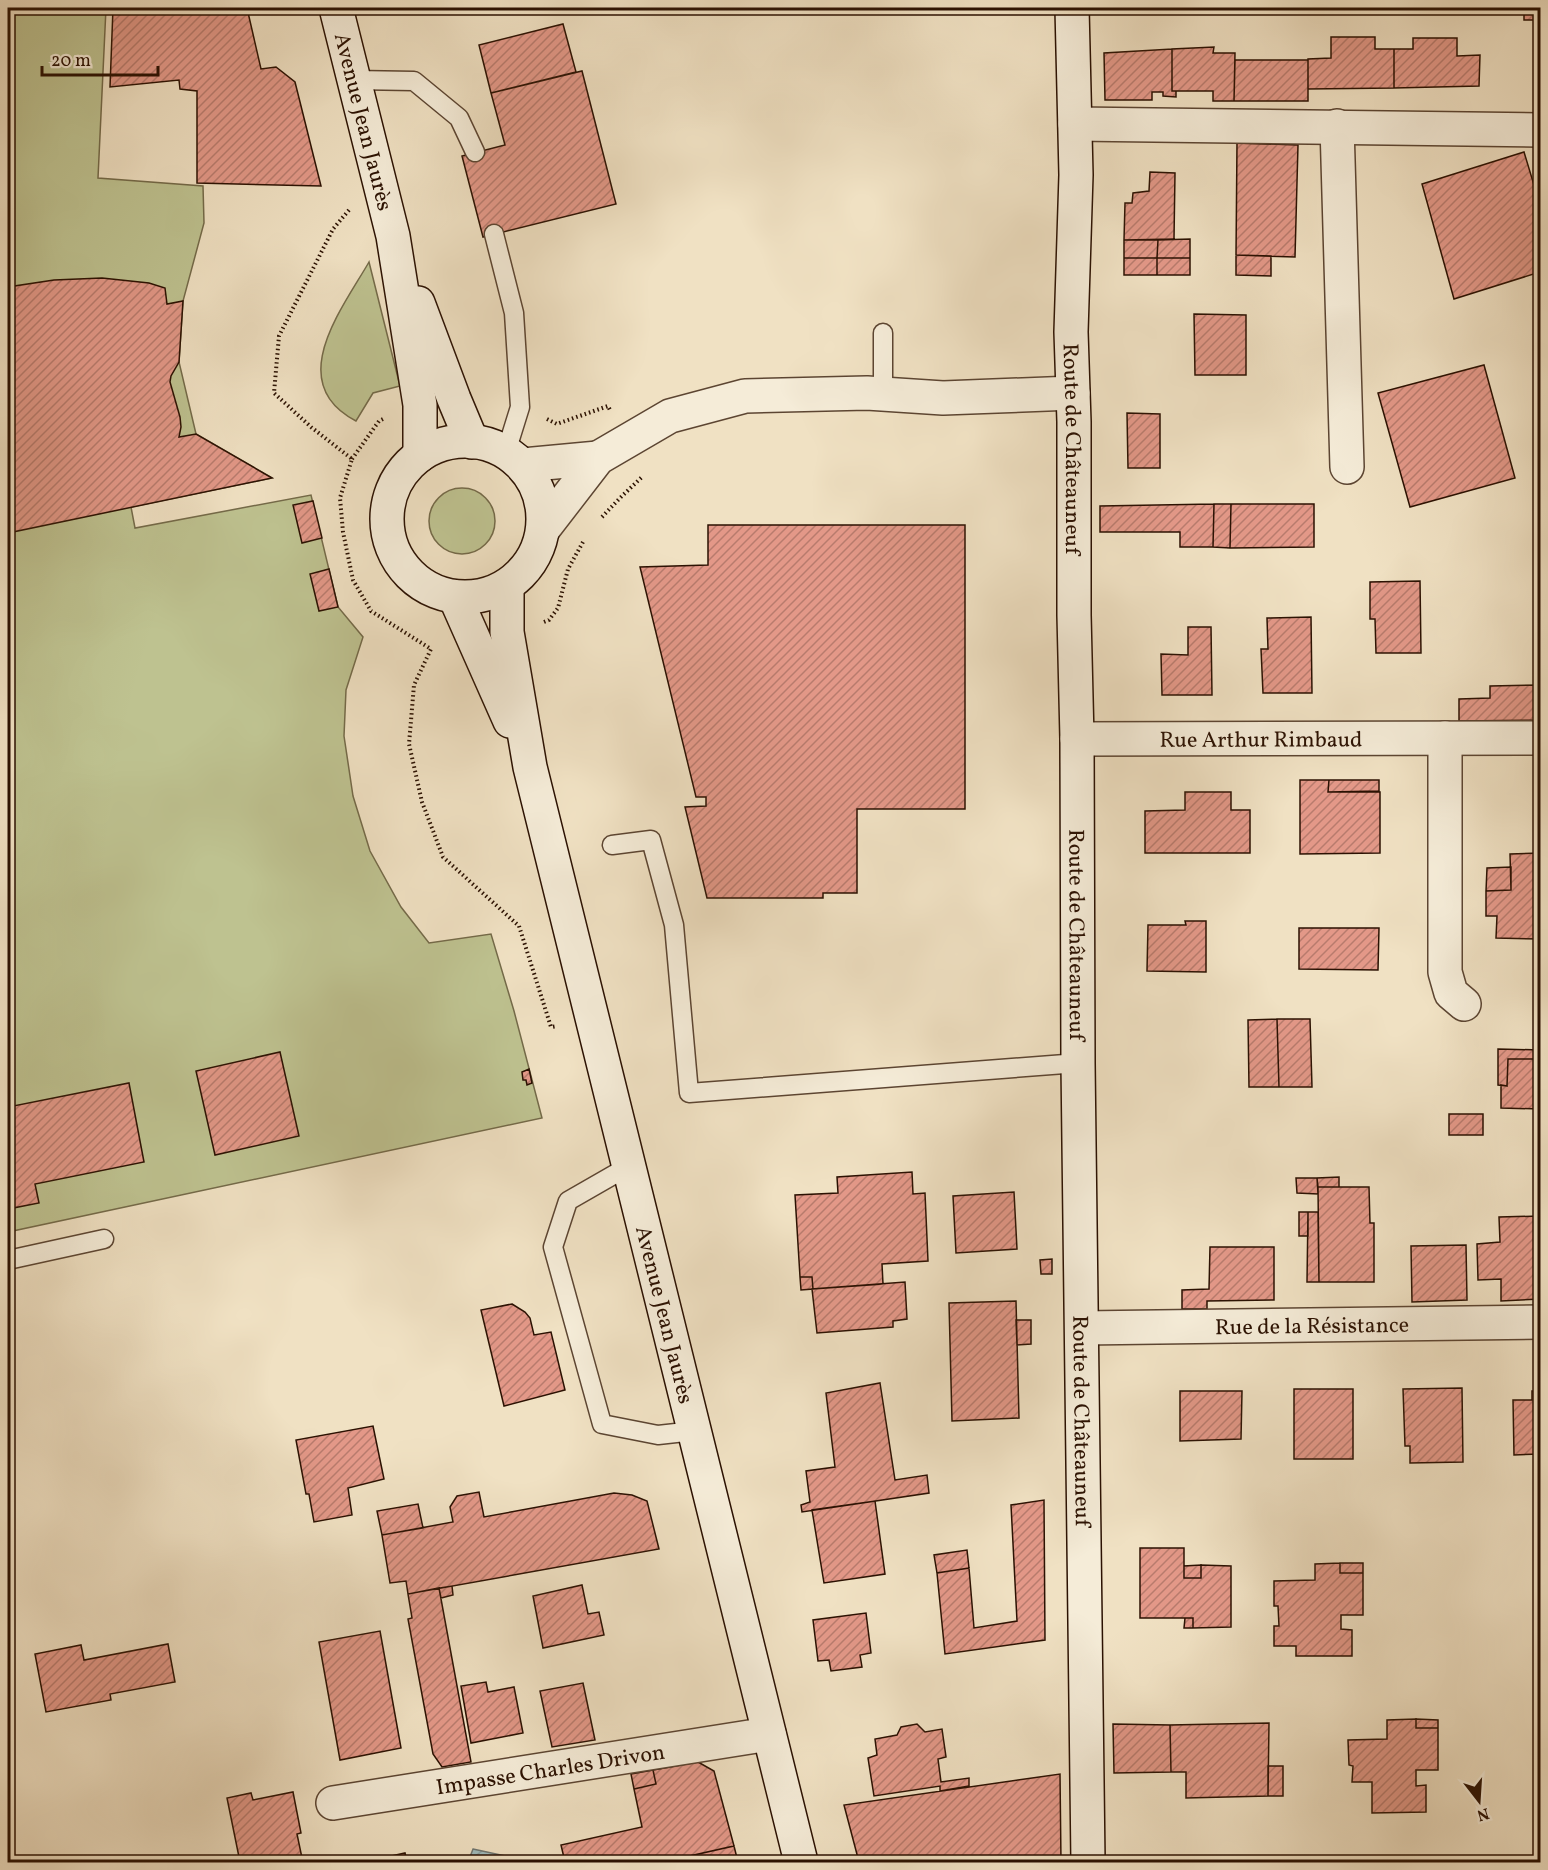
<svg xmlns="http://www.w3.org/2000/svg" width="1548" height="1870" viewBox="0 0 1548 1870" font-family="Vollkorn,serif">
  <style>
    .grass { fill: #bec290; stroke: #746a49; stroke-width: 1.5 }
    .water { fill: url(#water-waves); stroke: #707772; stroke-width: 1.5 }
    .building { fill: url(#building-hatch); stroke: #2b1102; stroke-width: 1.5 }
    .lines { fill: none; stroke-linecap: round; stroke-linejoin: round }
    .lane-casing { stroke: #5c4532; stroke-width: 21 }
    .street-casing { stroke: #5c4532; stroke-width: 36 }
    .secondary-casing { stroke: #2b1102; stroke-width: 36 }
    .path { stroke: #2b1102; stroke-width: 4; stroke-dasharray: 1.5 3; stroke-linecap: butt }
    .lane { stroke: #f5ecd8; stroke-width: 18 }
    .street { stroke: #f5ecd8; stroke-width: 33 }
    .secondary { stroke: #f5ecd8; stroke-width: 33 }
    .labels { text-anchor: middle; stroke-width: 6; stroke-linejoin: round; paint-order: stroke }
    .street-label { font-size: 22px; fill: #2b1102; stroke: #f5ecd8 }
  </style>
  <defs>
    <pattern id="water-waves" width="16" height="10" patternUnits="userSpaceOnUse" patternTransform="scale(1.5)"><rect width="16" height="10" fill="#9ebbbd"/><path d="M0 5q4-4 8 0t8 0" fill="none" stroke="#88a0a1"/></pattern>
    <pattern id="building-hatch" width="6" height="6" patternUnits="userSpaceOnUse" patternTransform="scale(1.5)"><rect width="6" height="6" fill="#e39888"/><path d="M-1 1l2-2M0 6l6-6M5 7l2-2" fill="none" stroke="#b87b6d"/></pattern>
  </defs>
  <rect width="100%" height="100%" fill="#f0e1c3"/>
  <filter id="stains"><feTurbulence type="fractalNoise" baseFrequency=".00333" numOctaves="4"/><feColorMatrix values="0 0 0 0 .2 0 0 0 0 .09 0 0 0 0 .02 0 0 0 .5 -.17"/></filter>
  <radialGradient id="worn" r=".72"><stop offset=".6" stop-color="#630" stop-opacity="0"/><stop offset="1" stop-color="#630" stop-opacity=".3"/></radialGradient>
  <path class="grass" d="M8 8H106L98 178 203 186 204 223 183 301 179 362 196 434 272 478 131 507 135 528 311 495 338 607 363 637 346 690 344 736 353 796 370 851 401 907 429 943 491 934 514 1011 542 1118 8 1232Z
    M369 262 400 386 373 393 356 421C283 383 342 309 369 262Z
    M429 521a33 33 0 1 1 66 0a33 33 0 1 1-66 0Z"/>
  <path class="water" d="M473 1849 510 1857 511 1862H468Z"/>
  <path class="building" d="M113 8H247L261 69 276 67 295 82 321 186 197 183V91L180 89 179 80 110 87Z
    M1524 8H1540V20H1524Z
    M563 24 576 72 491 93 479 45Z
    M1331 37H1375V49H1394V88L1308 89V59L1331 58Z
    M1413 38H1457V56L1480 55 1479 86 1394 88V49H1413Z
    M1214 47 1213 53H1235L1234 101H1213V91H1172V49Z
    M1172 49V91H1176V97L1163 96V92H1152V100H1105L1104 53Z
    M1235 60H1308V101H1234Z
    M582 71 616 204 483 237 462 156 505 145 491 93Z
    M1237 143 1298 145 1295 257 1236 255Z
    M1524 152 1540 205V272L1454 299 1422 184Z
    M1150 172 1175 173 1174 239 1124 240 1125 203H1132L1133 193 1149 191Z
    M1190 239V258H1157L1158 240Z
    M1124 240H1158L1157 258H1124Z
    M1236 255 1271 256V276L1236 275Z
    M1124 258H1157V275H1124Z
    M1157 258H1190V275H1157Z
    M102 278 149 283 165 288 167 304 183 301 179 362 171 376 170 382 180 417 181 427 179 437 196 434 272 478 8 533V287L54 280Z
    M1194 314 1246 315V375H1195Z
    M1484 365 1515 478 1410 507 1378 393Z
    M1127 413 1160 414V468H1128Z
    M313 501 322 538 302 543 293 505Z
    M1214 504H1231L1230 548 1213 547Z
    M1214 504 1213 547H1180V532H1100V506Z
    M1231 504H1314V547L1230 548Z
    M708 525H965V809H857V893H823V898H707L685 807 706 806V797H696L640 567 708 565Z
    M329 569 338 607 319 611 310 574Z
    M1420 581 1421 653H1376L1375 619H1370V582Z
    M1311 617 1312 693H1263L1261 649H1268L1267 618Z
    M1188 627H1211L1212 695H1162L1161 654 1188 655Z
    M1540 685V720L1459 721V699L1490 698V686Z
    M1300 780H1329L1328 792H1380V853L1300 854Z
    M1329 780H1379V791L1328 792Z
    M1185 792H1231V810H1250V853H1145V811L1185 810Z
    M1540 853V939L1496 938 1497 916H1486V891L1511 890 1510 854Z
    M1511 867V890L1486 891 1487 868Z
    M1185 921H1206V972L1147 971 1148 925H1186Z
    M1299 928H1379L1378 970 1299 969Z
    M1277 1019H1310L1312 1087H1279Z
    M1277 1019 1279 1087H1249L1248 1020Z
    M1498 1049 1540 1050V1059H1508L1507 1086 1498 1085Z
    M280 1052 299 1136 215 1155 196 1071Z
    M1508 1059H1540V1109L1501 1108V1085L1507 1086Z
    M529 1069 532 1083 527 1085 526 1080H523L522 1072Z
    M129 1083 144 1162 35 1184 39 1203 13 1208 9 1189H8V1107Z
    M1449 1114H1483V1135H1449Z
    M912 1172 913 1194 925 1193 928 1261 882 1264 883 1284 813 1289 812 1277H800L795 1195 838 1193 837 1177Z
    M1339 1177V1187H1318L1317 1178Z
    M1296 1178H1317L1318 1194 1297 1193Z
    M1318 1187H1369L1370 1223H1374V1282H1319Z
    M1014 1192 1017 1249 956 1253 953 1196Z
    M1299 1212H1308V1236H1299Z
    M1308 1212H1318L1319 1282H1307Z
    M1540 1216V1299L1501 1301V1279L1478 1280 1477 1244 1500 1242 1499 1217Z
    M1466 1245 1467 1300 1412 1302 1411 1246Z
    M1210 1247H1274V1300L1207 1301V1309H1182V1290L1209 1289Z
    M1052 1259V1274H1041L1040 1260Z
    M800 1277H812L813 1289 801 1290Z
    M905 1282 907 1319 893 1321V1327L817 1333 812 1289Z
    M1016 1301 1019 1418 952 1421 949 1303Z
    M512 1304 525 1312 530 1318 534 1335 551 1332 565 1390 504 1406 481 1310Z
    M1016 1320H1031V1344L1017 1345Z
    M880 1383 895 1480 927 1475 929 1493 802 1512 801 1505 810 1502 806 1471 835 1467 826 1393Z
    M1462 1388 1463 1462 1410 1463V1446H1405L1403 1389Z
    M1294 1389H1353V1459H1294Z
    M1180 1391H1242L1241 1439 1180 1441Z
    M1532 1391H1540V1454L1514 1455 1513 1400H1532Z
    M373 1426 384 1479 348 1488 352 1515 314 1522 309 1494H306L296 1440Z
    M479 1492 484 1517 614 1493 632 1495 647 1501 659 1549 408 1594 406 1581 390 1583 382 1535 453 1522 450 1507 457 1496Z
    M1044 1500 1045 1640 945 1654 937 1573 969 1568 974 1628 1017 1621 1011 1505Z
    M875 1501 885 1574 824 1583 812 1510Z
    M418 1504 423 1528 382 1535 377 1511Z
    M1140 1548H1184V1578H1201V1565L1231 1566V1627L1193 1628V1618H1140Z
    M967 1550 969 1568 937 1573 934 1555Z
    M1340 1563V1573H1363V1615H1341V1629L1352 1630V1656H1296V1646H1274V1626H1279L1278 1606H1274V1581L1315 1580V1564Z
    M1340 1563H1363V1573H1340Z
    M1201 1565V1578H1184V1566Z
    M582 1585 588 1614 599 1612 604 1635 543 1648 533 1596Z
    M452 1586 453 1595 441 1598 439 1588Z
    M439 1588 471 1762 442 1767 433 1754 408 1619 412 1618 408 1594Z
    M866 1613 871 1653 860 1655 862 1667 831 1671 829 1660 818 1661 813 1620Z
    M1185 1618H1193V1628H1184Z
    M380 1631 401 1748 340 1760 319 1642Z
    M168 1644 175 1682 110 1694 111 1700 46 1712 35 1654 81 1645 84 1660Z
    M486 1682 488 1692 514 1687 523 1733 471 1743 461 1686Z
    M583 1683 595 1740 552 1747 540 1691Z
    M1416 1719 1438 1720V1728H1416Z
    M1416 1719V1728H1438V1770H1416V1786L1426 1785V1812L1372 1813V1782H1352L1353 1766 1349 1765 1348 1740 1387 1739V1720Z
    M1269 1723 1268 1796 1186 1798V1772H1171L1170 1725Z
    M917 1724 925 1732 942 1729 946 1757 938 1759 941 1782 969 1778V1786L940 1791V1786L874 1796 868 1758 877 1755 875 1739 897 1735 901 1727Z
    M1113 1724 1170 1725 1171 1772 1114 1773Z
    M698 1762 714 1771 734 1846 663 1862H565L561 1845 642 1827 634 1789 656 1784 653 1770Z
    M1268 1766H1283V1796H1268Z
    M653 1770 656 1784 634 1789 631 1774Z
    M1060 1774 1061 1862H859L844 1805Z
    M293 1792 301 1833 297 1834 302 1858 281 1862H240L227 1798 251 1793 253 1800Z
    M734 1846 738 1862H663Z
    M405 1853 407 1862H379L378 1859Z"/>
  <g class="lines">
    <g class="lane-casing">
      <path id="lane" d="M354 80 414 81 459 118 475 152
        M494 234 514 313 520 407 506 452
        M883 333V394
        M612 845 651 840 674 925 689 1093 1078 1063
        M629 1166 568 1201 553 1247 602 1424 658 1435 694 1431
        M8 1260 104 1239"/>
    </g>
    <g class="street-casing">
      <g id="street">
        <path d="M1075 124 1540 130"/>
        <path d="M1337 126 1347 467"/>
        <path d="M523 465 598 458"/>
        <path d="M544 528 598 458 670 416 745 396 867 393 943 398 1073 393"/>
        <path d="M1445 738V972L1451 993 1464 1004"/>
        <path id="s1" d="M1077 739 1540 738"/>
        <path id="s2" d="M1082 1328 1540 1322"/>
        <path id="s3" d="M333 1803 769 1734"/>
      </g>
    </g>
    <g class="secondary-casing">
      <g id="secondary">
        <path id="s4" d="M336 8 393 236 420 405V455"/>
        <path id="s5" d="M1072 8 1076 175 1071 332 1074 422V615L1077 739 1078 1063 1088 1862"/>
        <path d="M418 303 454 399 472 442"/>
        <circle cx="465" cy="519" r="78"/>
        <path id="s6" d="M507 586V632L530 767 801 1862"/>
        <path d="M455 597 510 721"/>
      </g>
    </g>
    <path class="path" d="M349 210 333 229 279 336 274 393 311 427 352 459 340 498 343 532 353 580 371 611 431 649 414 685 409 744 422 802 443 857 519 926 551 1027 557 1026
      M547 419 557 424 608 406 610 410
      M352 459 379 421 385 418
      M602 517 620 498 643 476
      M544 622 549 620 558 608 568 569 583 542"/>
    <use href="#lane" class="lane"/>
    <use href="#street" class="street"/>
    <use href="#secondary" class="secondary"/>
  </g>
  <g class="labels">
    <g class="street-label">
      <text dy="8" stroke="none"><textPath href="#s4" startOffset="117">Avenue Jean Jaurès</textPath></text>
      <text dy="8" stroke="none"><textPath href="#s5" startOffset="441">Route de Châteauneuf</textPath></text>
      <text dy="8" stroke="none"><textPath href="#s1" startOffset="184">Rue Arthur Rimbaud</textPath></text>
      <text dy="8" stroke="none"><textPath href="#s5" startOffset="927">Route de Châteauneuf</textPath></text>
      <text dy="8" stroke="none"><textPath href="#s6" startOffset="747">Avenue Jean Jaurès</textPath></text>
      <text dy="8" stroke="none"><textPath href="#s2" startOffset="230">Rue de la Résistance</textPath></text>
      <text dy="8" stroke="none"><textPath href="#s5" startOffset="1413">Route de Châteauneuf</textPath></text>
      <text dy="8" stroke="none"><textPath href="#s3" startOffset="220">Impasse Charles Drivon</textPath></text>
    </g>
  </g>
  <rect width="1548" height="1870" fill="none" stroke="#f0e1c3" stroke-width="30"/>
  <rect x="9" y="9" width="1530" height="1852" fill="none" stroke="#2b1102" stroke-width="3"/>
  <rect x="15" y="15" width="1518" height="1840" fill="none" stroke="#2b1102" stroke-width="1.5"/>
  <g transform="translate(1479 1801) rotate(163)" stroke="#f5ecd8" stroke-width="4.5" paint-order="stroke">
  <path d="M0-4.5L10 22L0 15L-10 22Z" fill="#2b1102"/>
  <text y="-9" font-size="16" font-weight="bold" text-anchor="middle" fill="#2b1102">N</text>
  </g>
  <path d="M42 66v9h116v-9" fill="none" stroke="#2b1102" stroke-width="3"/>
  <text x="51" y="66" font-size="18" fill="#2b1102" stroke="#f5ecd8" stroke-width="4.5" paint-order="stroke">20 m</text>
  <rect width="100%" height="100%" filter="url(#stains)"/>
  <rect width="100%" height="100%" fill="url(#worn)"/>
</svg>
